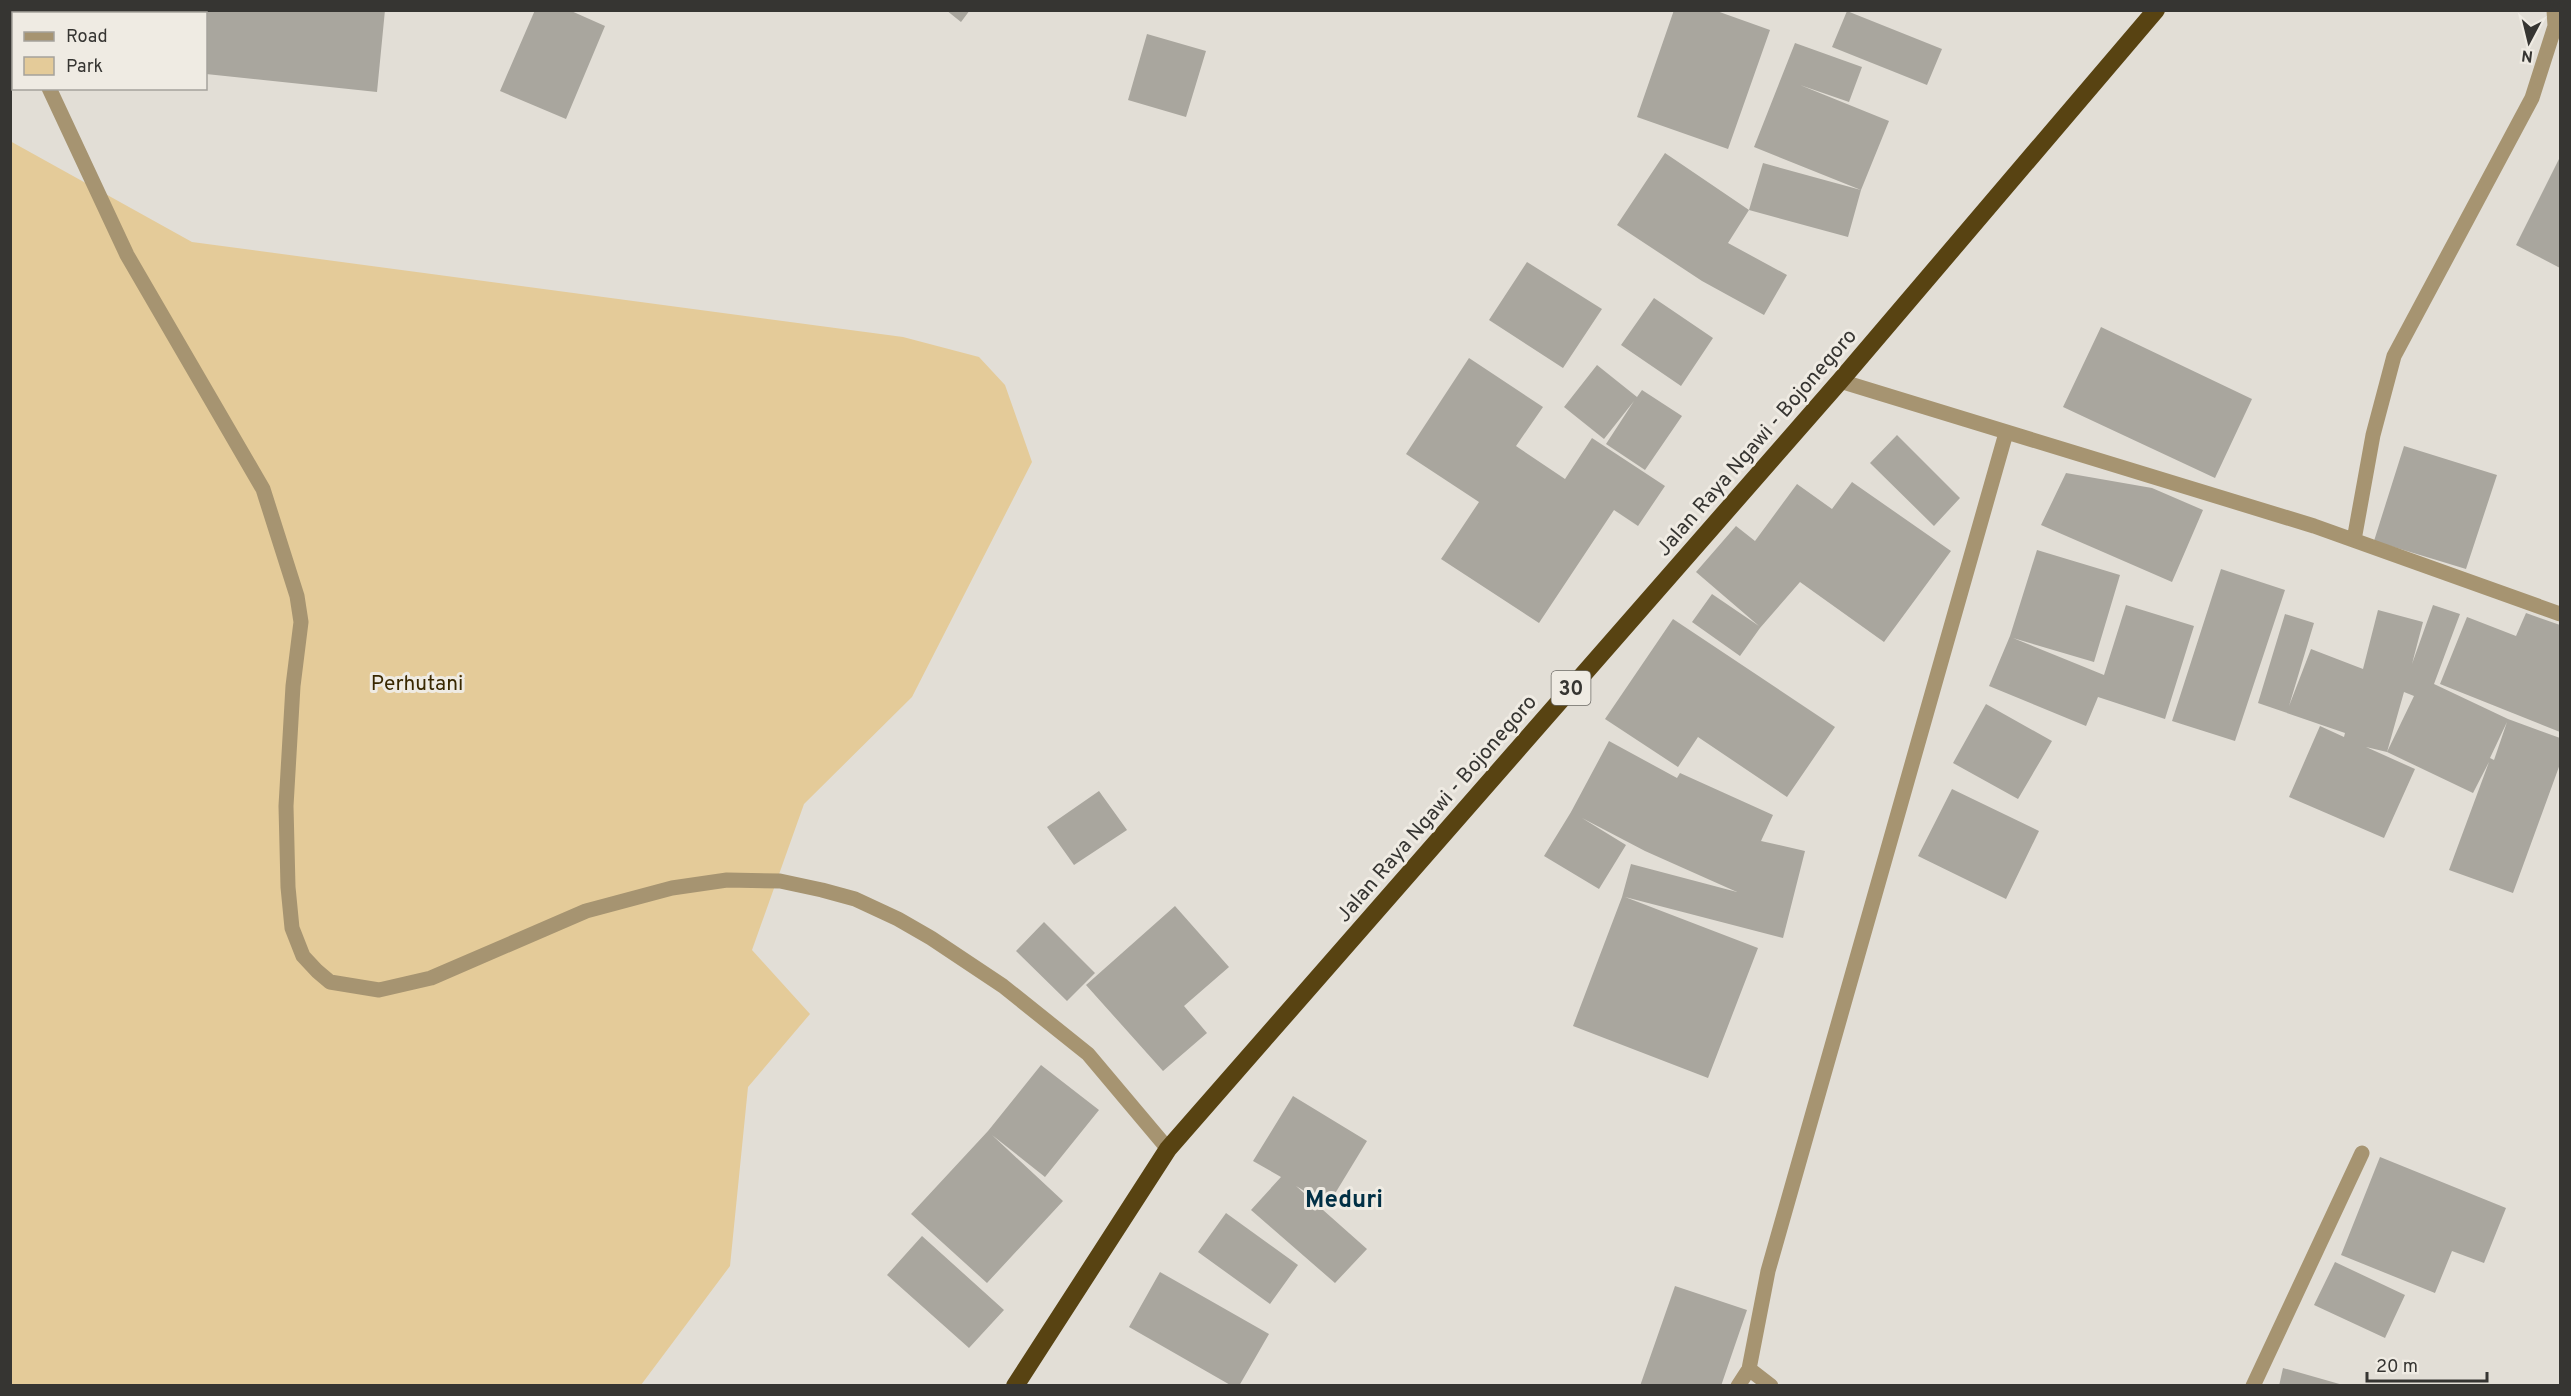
<svg xmlns="http://www.w3.org/2000/svg" width="2571" height="1396" viewBox="0 0 2571 1396" font-family="Overpass,sans-serif">
  <style>
    .green { fill: #e4cb99 }
    .building { fill: #a9a69e; fill-rule: evenodd }
    .lines { fill: none; stroke-linecap: round; stroke-linejoin: round }
    .minor { stroke: #a69471; stroke-width: 15 }
    .highway { stroke: #584312; stroke-width: 18 }
    .labels { text-anchor: middle; stroke-width: 6; stroke-linejoin: round; paint-order: stroke }
    .shield { fill: #efebe3; stroke: #6e6c67; stroke-width: 1.5 }
    .shield-label { font-size: 20px; font-weight: bold; fill: #363532 }
    .street-label { font-size: 21px; fill: #363532; stroke: #efebe3 }
    .park-label { font-size: 21px; fill: #392800; stroke: #efebe3 }
    .quarter-label { font-size: 24px; font-weight: bold; fill: #013045; stroke: #efebe3 }
  </style>
  <rect width="100%" height="100%" fill="#e2ded6"/>
  <path class="green" d="M10 141 192 242 903 337 979 357 1005 385 1032 462 912 697 804 804 752 950 810 1014 748 1087 730 1266 641 1385H11Z"/>
  <path class="building" d="M202 10H385L377 92 206 74V14H202Z
    M535 10H569L605 26 566 119 500 91Z
    M946 10H970L961 22Z
    M1674 10H1714L1770 30 1728 149 1637 117Z
    M1847 11 1942 49 1927 85 1832 47Z
    M1147 34 1206 51 1186 117 1128 100Z
    M1795 43 1862 67 1849 102 1800 85 1889 121 1861 190 1754 147Z
    M1665 153 1749 210 1728 243 1787 275 1764 315 1702 281 1617 225Z
    M2560 157V268L2516 245Z
    M1763 163 1861 190 1848 237 1749 210Z
    M1527 262 1602 309 1563 368 1489 320Z
    M1654 298 1713 338 1681 386 1621 345Z
    M2101 327 2252 399 2215 478 2063 407Z
    M1469 358 1543 407 1516 446 1565 479 1592 438 1665 486 1638 526 1614 510 1539 623 1441 559 1479 502 1406 454Z
    M1597 365 1637 397 1642 390 1682 416 1645 470 1606 444 1634 401 1604 439 1564 407Z
    M1897 435 1960 498 1934 526 1870 463Z
    M2404 446 2497 475 2466 569 2374 541Z
    M2066 473 2152 488 2203 510 2172 582 2041 525Z
    M1852 482 1951 551 1884 642 1800 582 1760 628 1740 656 1692 622 1712 594 1759 626 1696 572 1736 526 1755 541 1797 484 1832 509Z
    M2037 550 2120 575 2094 662 2013 638 2104 675 2126 605 2194 626 2165 719 2098 697 2086 726 1989 686 2010 636Z
    M2221 569 2285 590 2235 741 2172 721Z
    M2433 605 2460 614 2434 684 2508 719 2560 738V764L2513 893 2449 870 2489 762 2473 793 2387 752 2366 747 2415 769 2384 838 2289 797 2320 726 2344 737 2345 733 2258 703 2285 614 2314 623 2289 706 2311 649 2363 669 2378 610 2423 622 2412 664ZM2404 692 2414 696 2387 752ZM2507 722 2494 760 2490 758Z
    M2526 613 2560 625V732L2440 684 2467 617 2516 636Z
    M1673 619 1835 727 1787 797 1698 737 1678 767 1605 719Z
    M1986 704 2052 741 2018 799 1953 763Z
    M1609 741 1677 778 1680 773 1773 815 1761 841 1805 851 1783 938 1625 897 1758 948 1708 1078 1573 1026 1622 897 1631 864 1737 892 1645 851 1582 818 1626 845 1599 889 1544 856 1571 812Z
    M1952 789 2039 831 2006 899 1918 856Z
    M1099 791 1127 830 1074 865 1047 827Z
    M1175 906 1229 967 1184 1006 1207 1033 1163 1071 1086 985Z
    M1044 922 1095 973 1067 1001 1016 951Z
    M1041 1065 1099 1110 1045 1177 992 1135 1063 1201 987 1283 911 1214 988 1131Z
    M1293 1096 1367 1141 1328 1205 1296 1186 1367 1249 1335 1283 1251 1210 1281 1177 1253 1161Z
    M2380 1157 2506 1208 2484 1263 2452 1251 2435 1293 2341 1255Z
    M1226 1213 1298 1265 1270 1304 1198 1252Z
    M922 1236 1004 1310 969 1348 887 1275Z
    M2335 1262 2405 1295 2385 1338 2314 1305Z
    M1160 1272 1269 1334 1239 1386H1232L1129 1327Z
    M1675 1286 1747 1310 1721 1386H1640Z
    M2283 1368 2343 1385V1386H2279Z"/>
  <g class="lines">
    <path class="minor" d="M18 10 20 14
      M49 88 127 255 263 489 297 596 301 622 293 686 286 806 288 887 292 928 303 956 317 971 330 982 379 990 431 978 586 911 672 888 727 880 780 881 822 890 855 899 898 919 931 938 1003 986 1088 1054 1168 1149
      M1840 381 2314 526 2560 614
      M2354 540 2373 435 2394 356 2532 98 2555 26 2554 10
      M1749 1369 1771 1386
      M1738 1386 1749 1369 1768 1271 2006 433
      M2253 1386 2362 1153"/>
    <path class="highway" d="M1015 1386 1168 1149 1840 381 2156 10"/>
  </g>
  <g class="labels">
    <rect class="shield" x="1551.5" y="671" width="39" height="34" rx="4.5"/>
    <g class="shield-label">
      <text x="1571" y="695">30</text>
    </g>
    <g class="street-label">
      <text transform="translate(1756 442) rotate(-49)" y="7">Jalan Raya Ngawi - Bojonegoro</text>
      <text transform="translate(1436 808) rotate(-49)" y="7">Jalan Raya Ngawi - Bojonegoro</text>
    </g>
    <g class="park-label">
      <text x="417" y="690">Perhutani</text>
    </g>
    <g class="quarter-label">
      <text x="1344" y="1207">Meduri</text>
    </g>
  </g>
  <rect width="2571" height="1396" fill="none" stroke="#363532" stroke-width="24"/>
  <rect x="12" y="12" width="195" height="78" fill="#efebe3" stroke="#a5a29c" stroke-width="1.5"/>
  <rect x="24" y="32" width="30" height="9" fill="#a69471" stroke="#a5a29c" stroke-width="1.5"/>
  <text x="66" y="42" font-size="18" fill="#363532">Road</text>
  <rect x="24" y="57" width="30" height="18" fill="#e4cb99" stroke="#a5a29c" stroke-width="1.5"/>
  <text x="66" y="72" font-size="18" fill="#363532">Park</text>
  <g transform="translate(2529 42) rotate(187)" stroke="#efebe3" stroke-width="4.5" paint-order="stroke">
  <path d="M0-4.5L10 22L0 15L-10 22Z" fill="#363532"/>
  <text y="-9" font-size="16" font-weight="bold" text-anchor="middle" fill="#363532">N</text>
  </g>
  <path d="M2367 1372v9h120v-9" fill="none" stroke="#363532" stroke-width="3"/>
  <text x="2376" y="1372" font-size="18" fill="#363532" stroke="#efebe3" stroke-width="4.5" paint-order="stroke">20 m</text>
</svg>
